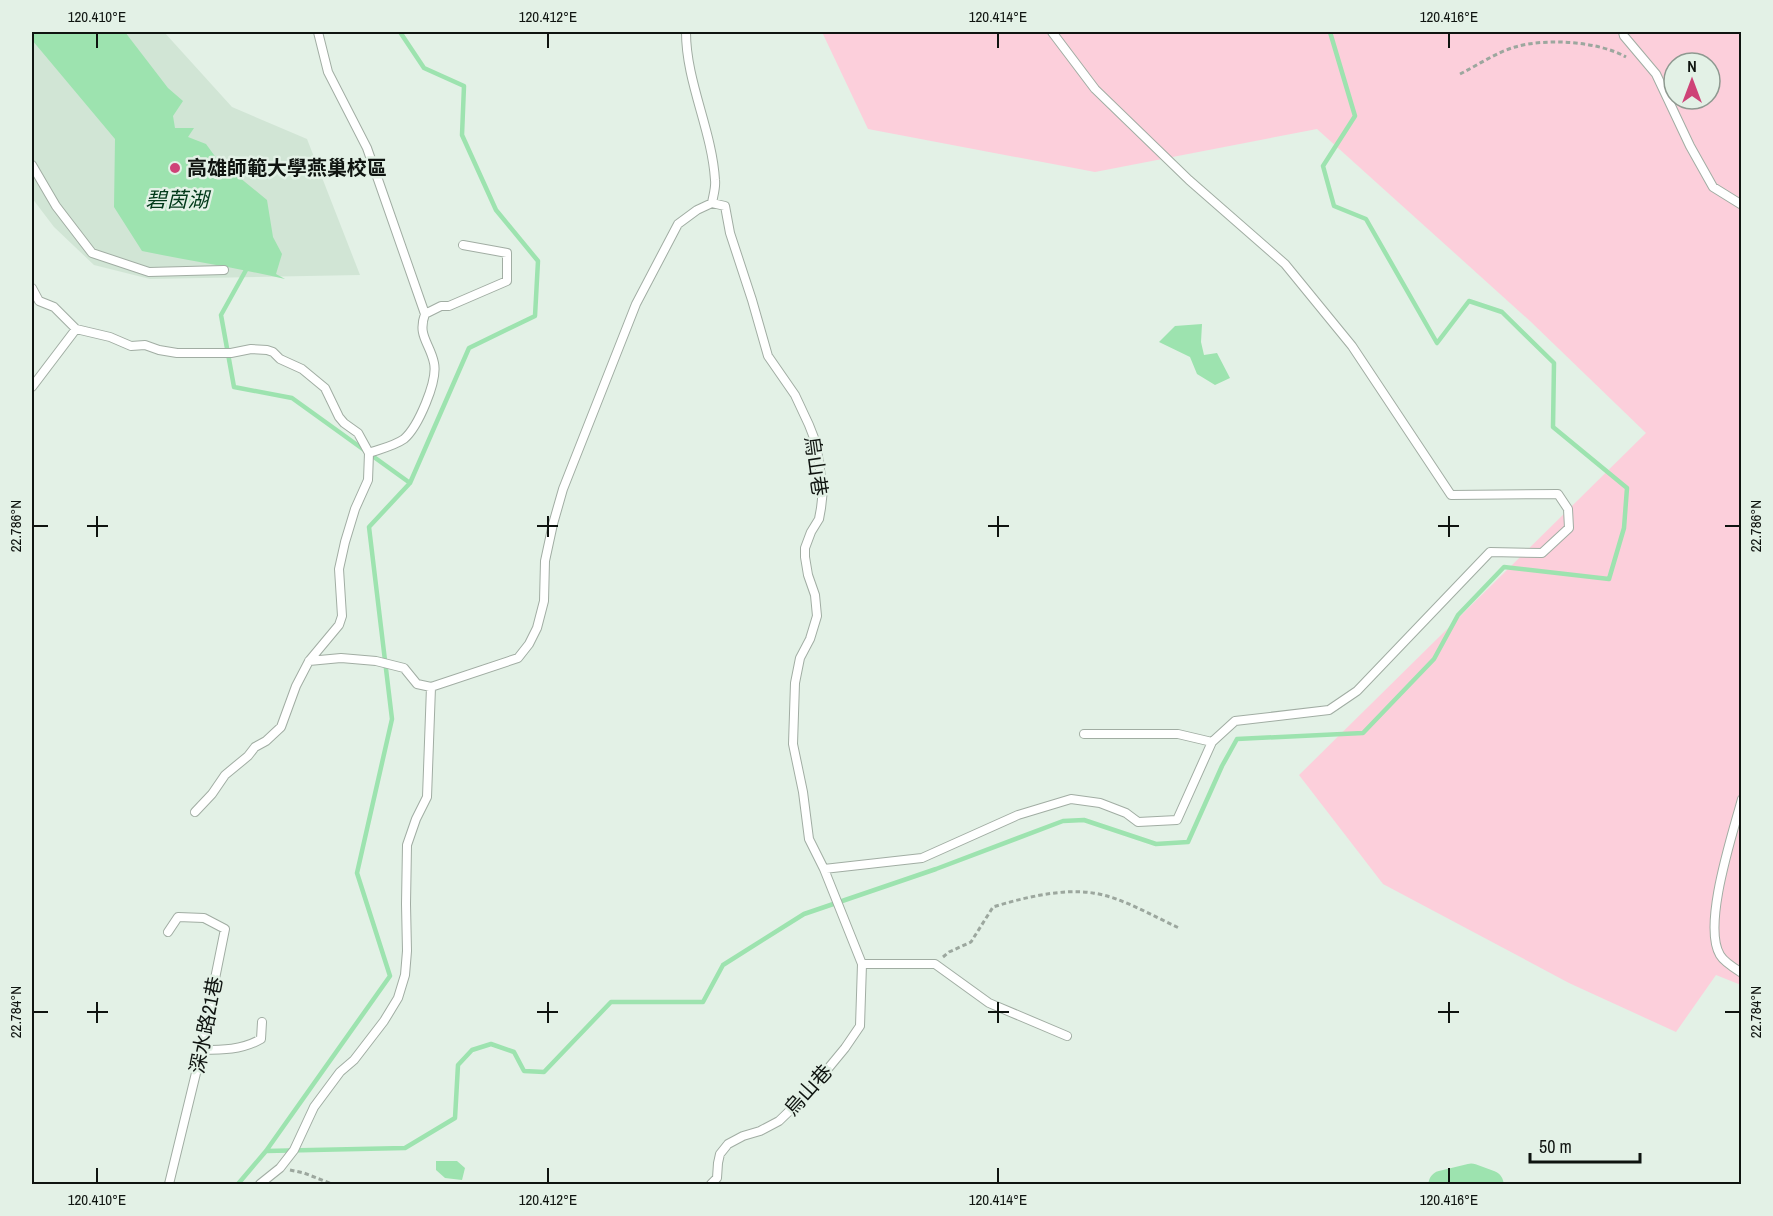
<svg xmlns="http://www.w3.org/2000/svg" width="1773" height="1216" viewBox="0 0 1773 1216" font-family="'Archivo Narrow','Noto Sans TC',sans-serif">
  <style>
    .built { fill: #d1e5d5 }
    .green { fill: #fccfdb; fill-rule: evenodd }
    .water { fill: #9de3af }
    .lines { fill: none; stroke-linecap: round; stroke-linejoin: round }
    .stream { stroke: #9de3af; stroke-width: 4.5 }
    .river { stroke: #9de3af; stroke-width: 27 }
    .service-casing { stroke: #a1ada3; stroke-width: 10 }
    .path { stroke: #9ca79e; stroke-width: 3; stroke-dasharray: 4.5 3; stroke-linecap: butt }
    .service { stroke: #fff; stroke-width: 8 }
    .ticks { fill: none; stroke: #0f1410; stroke-width: 2 }
    .poi-dot { fill: #ce4377; stroke: #e3f1e6; stroke-width: 2 }
    .labels { text-anchor: middle; stroke-width: 5; stroke-linejoin: round; paint-order: stroke }
    .poi-label { font-size: 20px; font-weight: bold; fill: #0f1410; stroke: #e3f1e6; text-anchor: start }
    .street-label { font-size: 20px; fill: #0f1410; stroke: #e3f1e6 }
    .water-label { font-size: 21px; font-style: italic; fill: #013919; stroke: #e3f1e6 }
    .neatline { fill: none; stroke: #0f1410; stroke-width: 2 }
    .ticks-label { font-size: 15px; text-anchor: middle; fill: #0f1410 }
  </style>
  <rect width="100%" height="100%" fill="#e3f1e6"/>
  <path class="built" d="M32 32H164L232 107 307 139 360 275 150 279 94 265 54 227 32 198Z"/>
  <path class="green" d="M822 32H1741V985L1716 975 1676 1032 1569 983 1383 884 1299 775 1646 433 1530 321 1317 129 1095 172 868 129ZM1674 63H1710V99H1674Z"/>
  <path class="water" d="M32 32H125L168 88 183 101 173 116 175 128H194L188 137 206 144 217 159 267 200 273 237 282 254 276 274 285 279C238 268 190 261 142 251L114 207 115 139 32 40Z
    M1202 324 1201 342 1204 355 1217 353 1230 378 1215 385 1197 374 1190 357 1159 342 1175 326Z
    M436 1161H457L465 1168 462 1180 445 1178 436 1170Z"/>
  <g class="lines">
    <path class="stream" d="M400 32 424 68 464 86 462 135 496 210 538 261 535 316 469 348 410 483
      M266 1151 405 1148 455 1118 458 1065 472 1050 491 1044 514 1052 524 1071 544 1072 611 1002H703L723 965 804 914 936 869 1063 821 1084 820 1156 844 1188 842 1222 766 1237 739 1363 733 1434 659 1458 615 1504 567 1609 579 1624 528 1627 488 1553 427 1554 363 1502 312 1469 301 1437 343 1366 219 1334 206 1323 166 1355 116 1330 32
      M238 1184 266 1151 390 976 357 873 392 719 369 527 410 483 292 398 234 387 221 315 246 270"/>
    <path class="river" d="M1442 1184 1471 1177 1490 1184"/>
    <g class="service-casing">
      <path id="service" d="M318 32 328 72 367 148 425 314
        M686 32C686 82 712 130 715 180 716 188 713 196 712 203
        M1623 32 1624 36 1656 74 1690 146 1713 187 1742 205
        M32 165 56 206 92 253 149 272 224 270
        M32 288 39 301 54 307 76 329 110 337 131 346 145 345 159 350 177 353H231L251 349 267 350 273 352 280 359 302 369 325 388 339 417 344 423 358 433 369 453
        M32 387 76 329
        M431 687 518 658 529 644 537 628 544 601 545 561 553 524 563 489 636 304 678 224 697 210 712 203 725 206 730 233 752 300 768 356 795 395 809 425 816 443 823 490 821 508 819 519 811 532 805 548V557L808 575 815 595 817 616 810 639 800 658 795 683 793 744 803 792 809 839 824 869 862 964 860 1026 845 1048 807 1094 779 1121 760 1131 743 1136 728 1144 720 1154 718 1163 717 1178 711 1184
        M1084 734H1178L1212 742
        M1742 799C1733 833 1702 925 1720 955 1724 962 1734 968 1742 973
        M195 812 212 794 225 775 248 756 255 747 266 741 281 727 296 686 309 661 339 625 342 616 339 569 345 542 355 509 368 480 369 453C380 449 394 446 404 439 418 427 438 381 434 363 430 343 417 336 425 314L441 306H449L507 281V253L463 245
        M824 869 922 858 1018 815 1071 799 1100 803 1126 813 1138 822 1177 820 1212 742 1235 721 1329 710 1357 691 1490 552 1542 553 1569 528 1568 509 1558 494 1451 495 1352 346 1285 264 1189 180 1095 89 1052 32
        M168 932 178 917 204 918 225 929 196 1073 169 1184
        M862 964H935L989 1003 1067 1036
        M201 1050C222 1050 242 1050 261 1039L262 1022
        M260 1184 280 1168 294 1150 314 1107 340 1072 354 1060 384 1021 398 998 405 975 407 951 406 904 407 845 416 819 427 797 431 687 417 684 404 668 376 661 341 658 309 661"/>
    </g>
    <path class="path" d="M1460 74C1478 65 1497 52 1515 47 1546 38 1598 41 1626 57
      M943 957 949 952 971 942 993 907C1022 898 1063 888 1093 893 1121 897 1153 916 1179 928
      M290 1170 304 1173 332 1184"/>
    <use href="#service" class="service"/>
  </g>
  <path class="ticks" d="M97 33V48M548 33V48M998 33V48M1449 33V48M97 516V537M548 516V537M998 516V537M1449 516V537M33 526H48M87 526H108M537 526H558M988 526H1009M1438 526H1459M1725 526H1740M97 1002V1023M548 1002V1023M998 1002V1023M1449 1002V1023M33 1012H48M87 1012H108M537 1012H558M988 1012H1009M1438 1012H1459M1725 1012H1740M97 1168V1183M548 1168V1183M998 1168V1183M1449 1168V1183"/>
  <circle class="poi-dot" cx="175" cy="168" r="6"/>
  <g class="labels">
    <g class="poi-label">
      <text x="187" y="175">高雄師範大學燕巢校區</text>
    </g>
    <g class="street-label">
      <text transform="translate(816 466) rotate(82)" y="7">烏山巷</text>
      <text transform="translate(206 1025) rotate(-79)" y="7">深水路21巷</text>
      <text transform="translate(808 1090) rotate(-48)" y="7">烏山巷</text>
    </g>
    <g class="water-label">
      <text x="177" y="207">碧茵湖</text>
    </g>
  </g>
  <rect width="1773" height="1216" fill="none" stroke="#e3f1e6" stroke-width="66"/>
  <g transform="translate(1692 81)"><circle r="28" fill="#e3f1e6" stroke="#8e9990" stroke-width="1.5"/>
  <path d="M0-4.5L10 22L0 15L-10 22Z" fill="#ce4377"/>
  <text y="-9" font-size="16" font-weight="bold" text-anchor="middle" fill="#0f1410">N</text>
  </g>
  <path d="M1530 1153v9h110v-9" fill="none" stroke="#0f1410" stroke-width="3"/>
  <text x="1539" y="1153" font-size="18" fill="#0f1410" stroke="#e3f1e6" stroke-width="4.5" paint-order="stroke">50 m</text>
  <rect x="33" y="33" width="1707" height="1150" class="neatline"/>
  <g class="ticks-label">
    <text x="97" y="22">120.410°E</text>
    <text x="548" y="22">120.412°E</text>
    <text x="998" y="22">120.414°E</text>
    <text x="1449" y="22">120.416°E</text>
    <text transform="translate(16 526) rotate(-90)" y="5">22.786°N</text>
    <text transform="translate(1756 526) rotate(-90)" y="5">22.786°N</text>
    <text transform="translate(16 1012) rotate(-90)" y="5">22.784°N</text>
    <text transform="translate(1756 1012) rotate(-90)" y="5">22.784°N</text>
    <text x="97" y="1205">120.410°E</text>
    <text x="548" y="1205">120.412°E</text>
    <text x="998" y="1205">120.414°E</text>
    <text x="1449" y="1205">120.416°E</text>
  </g>
</svg>
